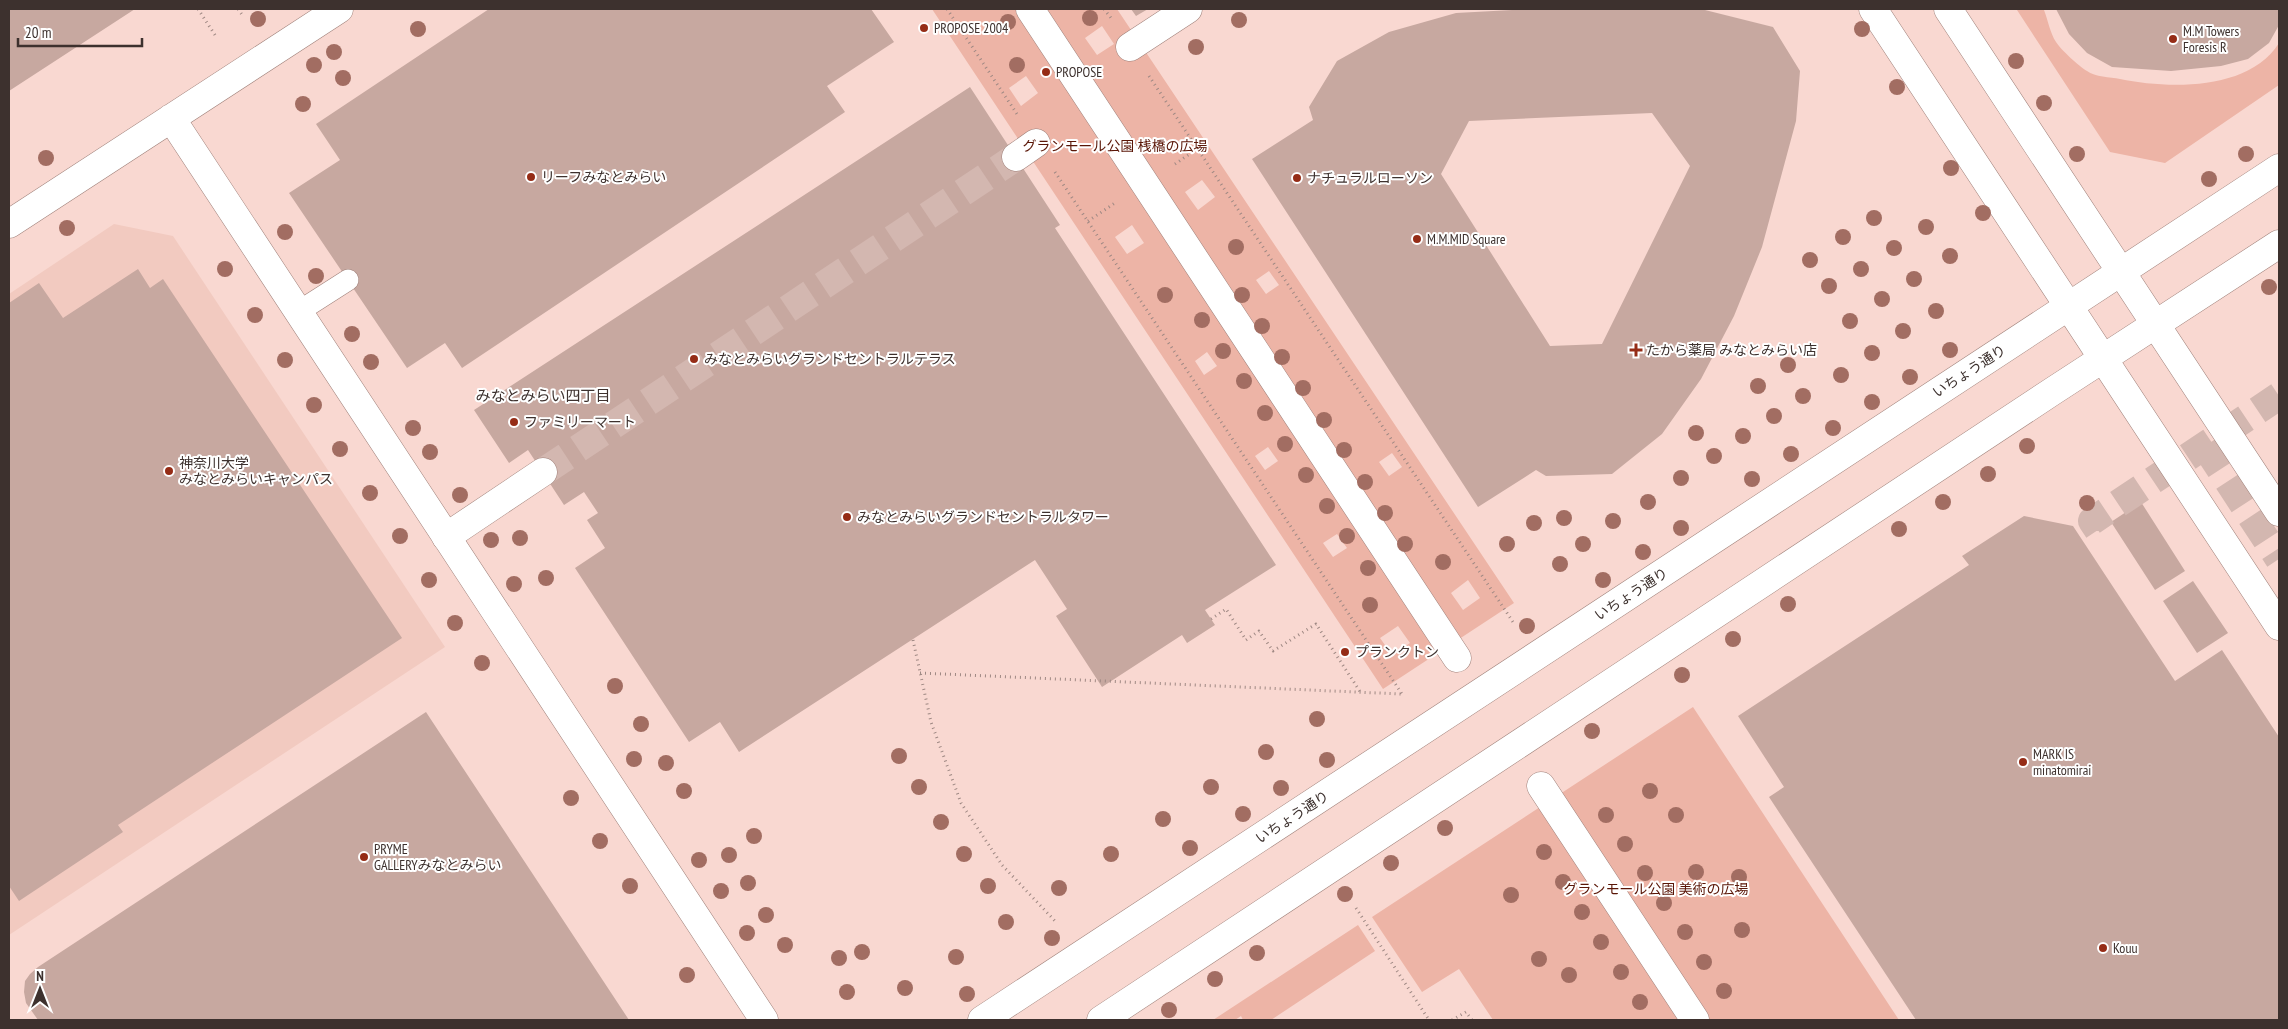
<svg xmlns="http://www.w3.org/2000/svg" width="2288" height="1029" viewBox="0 0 2288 1029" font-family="'PT Sans Narrow','Noto Sans JP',sans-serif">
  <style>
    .built { fill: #f2cac0 }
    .green { fill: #edb4a6; fill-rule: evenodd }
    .building { fill: #c7a8a0; fill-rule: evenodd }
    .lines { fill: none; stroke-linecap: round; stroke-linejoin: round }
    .pedestrian-tunnel { stroke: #d3b7b0; stroke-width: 28; stroke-dasharray: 28 14; stroke-linecap: butt }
    .service-casing { stroke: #a0827b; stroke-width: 22 }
    .pedestrian-casing { stroke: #a0827b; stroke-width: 29 }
    .tertiary-casing { stroke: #a0827b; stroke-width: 29 }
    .path { stroke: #9e8883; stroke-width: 3; stroke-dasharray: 1 4; stroke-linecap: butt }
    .service { stroke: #fff; stroke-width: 21 }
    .pedestrian { stroke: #fff; stroke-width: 28 }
    .tertiary { stroke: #fff; stroke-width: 28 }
    .tree { fill: #a26d62 }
    .poi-dot { fill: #952c16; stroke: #fff; stroke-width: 2 }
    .labels { text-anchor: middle; stroke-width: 4; stroke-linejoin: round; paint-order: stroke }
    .poi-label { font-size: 14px; fill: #3d312e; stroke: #fff; text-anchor: start }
    .park-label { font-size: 14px; fill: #5a1607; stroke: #fff }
    .street-label { font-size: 14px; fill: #3d312e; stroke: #fff }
    .neighbourhood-label { font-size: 15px; fill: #3d312e; stroke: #fff }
  </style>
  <rect width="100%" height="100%" fill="#f9d8d1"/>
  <path class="built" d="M114 224 173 236 445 647 9 935V294Z"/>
  <path class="green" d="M932 9H1117L1514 603 1383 689ZM1102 26 1114 44 1097 55 1085 38ZM1026 76 1038 93 1021 106 1009 88ZM1202 180 1215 197 1198 210 1185 192ZM1132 225 1144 243 1127 254 1115 237ZM1269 271 1279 285 1266 294 1256 280ZM1207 352 1217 366 1204 375 1195 361ZM1268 447 1278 461 1265 470 1255 456ZM1392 453 1402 467 1389 476 1379 462ZM1337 534 1347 548 1333 557 1323 543ZM1468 580 1480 598 1463 610 1451 593ZM1398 626 1410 643 1392 655 1380 638Z
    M2017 10H2044C2048 20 2050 33 2056 42 2061 50 2079 66 2087 71 2095 77 2110 77 2120 79 2169 89 2249 91 2279 43V85L2165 163 2110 152Z
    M1693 707 1899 1020H1493L1459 969 1422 992 1372 917Z
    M1358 925 1375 951 1271 1020H1243L1241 1016 1235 1020H1213Z"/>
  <path class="building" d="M9 9H135L9 91Z
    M489 9H871L894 42 827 86 845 112 462 368 445 343 407 368 289 193 340 160 316 124Z
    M1131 9H1148L1136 16Z
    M1529 9H1701L1773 27 1800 71 1796 121 1762 247 1734 316 1701 379 1662 434 1612 474 1546 476 1536 470 1478 507 1252 159 1313 120 1309 107 1337 61 1389 32 1456 13ZM1652 113 1690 166 1602 344 1550 346 1441 174 1469 121Z
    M2056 9H2279V25L2269 43 2248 59 2221 66 2171 71 2112 67 2087 53 2069 34Z
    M970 87 1060 225 1055 228 1276 565 1205 610 1215 625 1187 643 1182 635 1102 687 1056 616 1067 609 1035 560 739 752 720 722 689 742 575 568 605 548 587 520 598 513 584 492 564 505 528 450 509 463 474 410Z
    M138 269 150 288 163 279 402 638 118 825 123 832 19 901 9 886V303L39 283 63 318Z
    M2141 502 2185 571 2155 590 2111 522Z
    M2024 516 2073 526 2175 681 2222 650 2279 737V1020H1916L1769 797 1784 787 1738 716 1969 565 1962 556Z
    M2193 581 2228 633 2197 653 2163 601Z
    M426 712 629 1020H38L26 1003 24 992 25 981 30 974 38 967Z"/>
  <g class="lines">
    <path class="pedestrian-tunnel" d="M2205 446 2279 559
      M543 472 1016 157
      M2098 530 2092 521 2279 396"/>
    <g class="service-casing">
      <path id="service" d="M298 312 348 280"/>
    </g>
    <g class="pedestrian-casing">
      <path id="pedestrian" d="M1030 9 1457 658
        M1130 47 1188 9
        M1016 157 1036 143
        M446 537 543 472
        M1541 786 1695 1020"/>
    </g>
    <g class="tertiary-casing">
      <path id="tertiary" d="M1873 9 2279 626
        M1948 9 2279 512
        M171 118 764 1020
        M9 224 339 9
        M982 1020 2279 168
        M1101 1020 2053 391 2279 244"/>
    </g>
    <path class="path" d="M198 9 215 35
      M238 9 243 16
      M947 9 1017 114
      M1104 9 1111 18
      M1149 76 1513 622
      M1175 164 1197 149
      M1055 172 1402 694
      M1088 221 1115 203
      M1211 619 1226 609 1246 640 1259 631 1273 651 1316 624 1361 693
      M913 640 931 722 961 803 1002 865 1055 921
      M920 673 1401 694
      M1356 908 1429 1020
      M1452 1020 1466 1012 1472 1020"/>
    <use href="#service" class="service"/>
    <use href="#pedestrian" class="pedestrian"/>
    <use href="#tertiary" class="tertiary"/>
  </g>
  <g class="tree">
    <circle cx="1090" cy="18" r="8"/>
    <circle cx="258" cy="19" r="8"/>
    <circle cx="1239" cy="20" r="8"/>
    <circle cx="1008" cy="22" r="8"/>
    <circle cx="418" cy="29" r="8"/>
    <circle cx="1862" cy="29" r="8"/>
    <circle cx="1196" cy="47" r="8"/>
    <circle cx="334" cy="52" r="8"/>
    <circle cx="2016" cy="61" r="8"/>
    <circle cx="314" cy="65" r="8"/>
    <circle cx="1017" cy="65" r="8"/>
    <circle cx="343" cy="78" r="8"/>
    <circle cx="1897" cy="87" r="8"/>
    <circle cx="2044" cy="103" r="8"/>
    <circle cx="303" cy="104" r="8"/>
    <circle cx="2077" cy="154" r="8"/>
    <circle cx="2246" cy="154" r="8"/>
    <circle cx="46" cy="158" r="8"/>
    <circle cx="1951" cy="168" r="8"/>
    <circle cx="2209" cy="179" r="8"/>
    <circle cx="1983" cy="213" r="8"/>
    <circle cx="1874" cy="218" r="8"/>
    <circle cx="1926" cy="227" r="8"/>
    <circle cx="67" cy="228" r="8"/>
    <circle cx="285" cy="232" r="8"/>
    <circle cx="1843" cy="237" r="8"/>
    <circle cx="1236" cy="247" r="8"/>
    <circle cx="1894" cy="248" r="8"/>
    <circle cx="1950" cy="256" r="8"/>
    <circle cx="1810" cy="260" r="8"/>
    <circle cx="225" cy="269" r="8"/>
    <circle cx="1861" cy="269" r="8"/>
    <circle cx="316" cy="276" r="8"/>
    <circle cx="1914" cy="279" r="8"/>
    <circle cx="1829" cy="286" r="8"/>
    <circle cx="2269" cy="287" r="8"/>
    <circle cx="1165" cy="295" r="8"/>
    <circle cx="1242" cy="295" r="8"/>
    <circle cx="1882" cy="299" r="8"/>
    <circle cx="1936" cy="311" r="8"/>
    <circle cx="255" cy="315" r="8"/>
    <circle cx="1202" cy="320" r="8"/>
    <circle cx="1850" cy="321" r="8"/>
    <circle cx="1262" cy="326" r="8"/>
    <circle cx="1903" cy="331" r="8"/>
    <circle cx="352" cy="334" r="8"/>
    <circle cx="1950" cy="350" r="8"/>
    <circle cx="1223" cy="351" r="8"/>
    <circle cx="1872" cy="353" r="8"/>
    <circle cx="1282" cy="357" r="8"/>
    <circle cx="285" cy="360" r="8"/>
    <circle cx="371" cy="362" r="8"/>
    <circle cx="1788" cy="365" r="8"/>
    <circle cx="1841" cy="375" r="8"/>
    <circle cx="1910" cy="377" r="8"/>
    <circle cx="1244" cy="381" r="8"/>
    <circle cx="1758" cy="386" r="8"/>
    <circle cx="1303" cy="388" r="8"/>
    <circle cx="1803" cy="396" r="8"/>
    <circle cx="1872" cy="402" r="8"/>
    <circle cx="314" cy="405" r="8"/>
    <circle cx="1265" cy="413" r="8"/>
    <circle cx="1774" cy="416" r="8"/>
    <circle cx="1324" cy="420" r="8"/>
    <circle cx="413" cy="428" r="8"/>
    <circle cx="1833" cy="428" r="8"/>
    <circle cx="1696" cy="433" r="8"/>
    <circle cx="1743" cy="436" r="8"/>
    <circle cx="1285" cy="444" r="8"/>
    <circle cx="2027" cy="446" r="8"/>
    <circle cx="340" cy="449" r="8"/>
    <circle cx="1344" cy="450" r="8"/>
    <circle cx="430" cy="452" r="8"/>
    <circle cx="1791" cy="454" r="8"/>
    <circle cx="1714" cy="456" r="8"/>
    <circle cx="1988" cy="474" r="8"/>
    <circle cx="1306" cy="475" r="8"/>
    <circle cx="1681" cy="478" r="8"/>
    <circle cx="1752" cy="479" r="8"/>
    <circle cx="1365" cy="482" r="8"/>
    <circle cx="370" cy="493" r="8"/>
    <circle cx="460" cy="495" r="8"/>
    <circle cx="1648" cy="502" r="8"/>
    <circle cx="1943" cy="502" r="8"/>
    <circle cx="2087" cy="503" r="8"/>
    <circle cx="1327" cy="506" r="8"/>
    <circle cx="1385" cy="513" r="8"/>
    <circle cx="1564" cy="518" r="8"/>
    <circle cx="1613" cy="521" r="8"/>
    <circle cx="1534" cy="523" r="8"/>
    <circle cx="1681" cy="528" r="8"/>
    <circle cx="1899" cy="529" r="8"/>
    <circle cx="400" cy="536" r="8"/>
    <circle cx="1347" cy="536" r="8"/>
    <circle cx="520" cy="538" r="8"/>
    <circle cx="491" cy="540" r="8"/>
    <circle cx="1405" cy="544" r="8"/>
    <circle cx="1507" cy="544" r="8"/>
    <circle cx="1583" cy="544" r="8"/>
    <circle cx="1643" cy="552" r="8"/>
    <circle cx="1443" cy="562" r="8"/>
    <circle cx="1560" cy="564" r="8"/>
    <circle cx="1368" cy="568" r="8"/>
    <circle cx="546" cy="578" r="8"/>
    <circle cx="429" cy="580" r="8"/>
    <circle cx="1603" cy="580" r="8"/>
    <circle cx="514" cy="584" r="8"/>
    <circle cx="1788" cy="604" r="8"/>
    <circle cx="1370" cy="605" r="8"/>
    <circle cx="455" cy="623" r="8"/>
    <circle cx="1527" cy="626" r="8"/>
    <circle cx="1733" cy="639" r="8"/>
    <circle cx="482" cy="663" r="8"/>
    <circle cx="1682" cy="675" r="8"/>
    <circle cx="615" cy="686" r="8"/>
    <circle cx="1317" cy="719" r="8"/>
    <circle cx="641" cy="724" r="8"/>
    <circle cx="1592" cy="731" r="8"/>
    <circle cx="1266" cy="752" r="8"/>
    <circle cx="899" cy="756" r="8"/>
    <circle cx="634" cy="759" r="8"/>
    <circle cx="1327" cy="760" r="8"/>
    <circle cx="666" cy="763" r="8"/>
    <circle cx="919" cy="787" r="8"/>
    <circle cx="1211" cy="787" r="8"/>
    <circle cx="1281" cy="788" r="8"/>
    <circle cx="684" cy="791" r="8"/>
    <circle cx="1650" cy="791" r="8"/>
    <circle cx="571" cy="798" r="8"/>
    <circle cx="1243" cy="814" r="8"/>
    <circle cx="1606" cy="815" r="8"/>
    <circle cx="1676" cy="815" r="8"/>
    <circle cx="1163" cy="819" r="8"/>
    <circle cx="941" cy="822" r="8"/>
    <circle cx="1445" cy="828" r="8"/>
    <circle cx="754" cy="836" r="8"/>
    <circle cx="600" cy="841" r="8"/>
    <circle cx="1625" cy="844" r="8"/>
    <circle cx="1190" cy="848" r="8"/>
    <circle cx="1544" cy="852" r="8"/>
    <circle cx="964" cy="854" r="8"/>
    <circle cx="1111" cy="854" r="8"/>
    <circle cx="729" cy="855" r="8"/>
    <circle cx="699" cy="860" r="8"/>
    <circle cx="1391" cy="863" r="8"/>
    <circle cx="1696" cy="872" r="8"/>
    <circle cx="1645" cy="873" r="8"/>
    <circle cx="1739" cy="877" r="8"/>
    <circle cx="1563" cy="882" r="8"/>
    <circle cx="748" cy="883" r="8"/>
    <circle cx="630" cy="886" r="8"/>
    <circle cx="988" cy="886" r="8"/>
    <circle cx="1059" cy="888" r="8"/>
    <circle cx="721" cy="891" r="8"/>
    <circle cx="1345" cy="894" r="8"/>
    <circle cx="1511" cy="895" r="8"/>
    <circle cx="1664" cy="903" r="8"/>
    <circle cx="1582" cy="912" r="8"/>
    <circle cx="766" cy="915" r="8"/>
    <circle cx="1006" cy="922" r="8"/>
    <circle cx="1742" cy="930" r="8"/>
    <circle cx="1685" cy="932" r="8"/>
    <circle cx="747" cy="933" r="8"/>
    <circle cx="1052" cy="938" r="8"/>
    <circle cx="1601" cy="942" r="8"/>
    <circle cx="785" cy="945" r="8"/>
    <circle cx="862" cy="952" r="8"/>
    <circle cx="1257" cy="953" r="8"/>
    <circle cx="956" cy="957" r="8"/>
    <circle cx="839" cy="958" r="8"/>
    <circle cx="1539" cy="959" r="8"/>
    <circle cx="1704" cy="962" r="8"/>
    <circle cx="1621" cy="972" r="8"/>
    <circle cx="687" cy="975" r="8"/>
    <circle cx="1569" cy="975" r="8"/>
    <circle cx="1215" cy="979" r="8"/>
    <circle cx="905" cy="988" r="8"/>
    <circle cx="1724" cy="991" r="8"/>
    <circle cx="847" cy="992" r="8"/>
    <circle cx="967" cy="994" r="8"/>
    <circle cx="1640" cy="1002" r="8"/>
    <circle cx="1169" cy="1010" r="8"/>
  </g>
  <g class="poi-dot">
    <circle cx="924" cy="28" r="5"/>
    <circle cx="2173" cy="39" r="5"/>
    <circle cx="1046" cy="72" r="5"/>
    <circle cx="531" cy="177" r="5"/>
    <circle cx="1297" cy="178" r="5"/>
    <circle cx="1417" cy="239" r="5"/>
    <path d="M1633.5 342.5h5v5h5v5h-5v5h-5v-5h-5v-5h5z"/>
    <circle cx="694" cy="359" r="5"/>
    <circle cx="514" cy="422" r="5"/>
    <circle cx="169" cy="471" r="5"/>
    <circle cx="847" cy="517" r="5"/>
    <circle cx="1345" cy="652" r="5"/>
    <circle cx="2023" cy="762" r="5"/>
    <circle cx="364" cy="857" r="5"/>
    <circle cx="2103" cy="948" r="5"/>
  </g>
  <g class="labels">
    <g class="poi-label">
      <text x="934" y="33">PROPOSE 2004</text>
      <text x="2183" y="36">M.M Towers<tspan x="2183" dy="16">Foresis R</tspan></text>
      <text x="1056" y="77">PROPOSE</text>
      <text x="541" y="182">リーフみなとみらい</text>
      <text x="1307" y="183">ナチュラルローソン</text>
      <text x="1427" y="244">M.M.MID Square</text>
      <text x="1646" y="355">たから薬局 みなとみらい店</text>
      <text x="704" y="364">みなとみらいグランドセントラルテラス</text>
      <text x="524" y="427">ファミリーマート</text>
      <text x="179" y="468">神奈川大学<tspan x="179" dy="16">みなとみらいキャンパス</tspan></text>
      <text x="857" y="522">みなとみらいグランドセントラルタワー</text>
      <text x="1355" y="657">プランクトン</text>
      <text x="2033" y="759">MARK IS<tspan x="2033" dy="16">minatomirai</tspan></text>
      <text x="374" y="854">PRYME<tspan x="374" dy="16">GALLERYみなとみらい</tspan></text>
      <text x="2113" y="953">Kouu</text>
    </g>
    <g class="park-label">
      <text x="1115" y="151">グランモール公園 桟橋の広場</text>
      <text x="1656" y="894">グランモール公園 美術の広場</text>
    </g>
    <g class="street-label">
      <text transform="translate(1969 371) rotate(-33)" y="5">いちょう通り</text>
      <text transform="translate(1631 594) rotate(-33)" y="5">いちょう通り</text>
      <text transform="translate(1292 817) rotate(-33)" y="5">いちょう通り</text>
    </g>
    <g class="neighbourhood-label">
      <text x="543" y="401">みなとみらい四丁目</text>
    </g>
  </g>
  <rect width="2288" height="1029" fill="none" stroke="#3d312e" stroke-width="20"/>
  <g transform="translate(40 989)" stroke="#ffffff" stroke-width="4" paint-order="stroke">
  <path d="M0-4L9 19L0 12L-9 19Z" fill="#3d312e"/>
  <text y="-8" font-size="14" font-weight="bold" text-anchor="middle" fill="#3d312e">N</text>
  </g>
  <path d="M18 38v8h124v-8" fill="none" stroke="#3d312e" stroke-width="2.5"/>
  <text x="25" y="38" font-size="15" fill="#3d312e" stroke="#ffffff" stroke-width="4" paint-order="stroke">20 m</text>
</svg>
